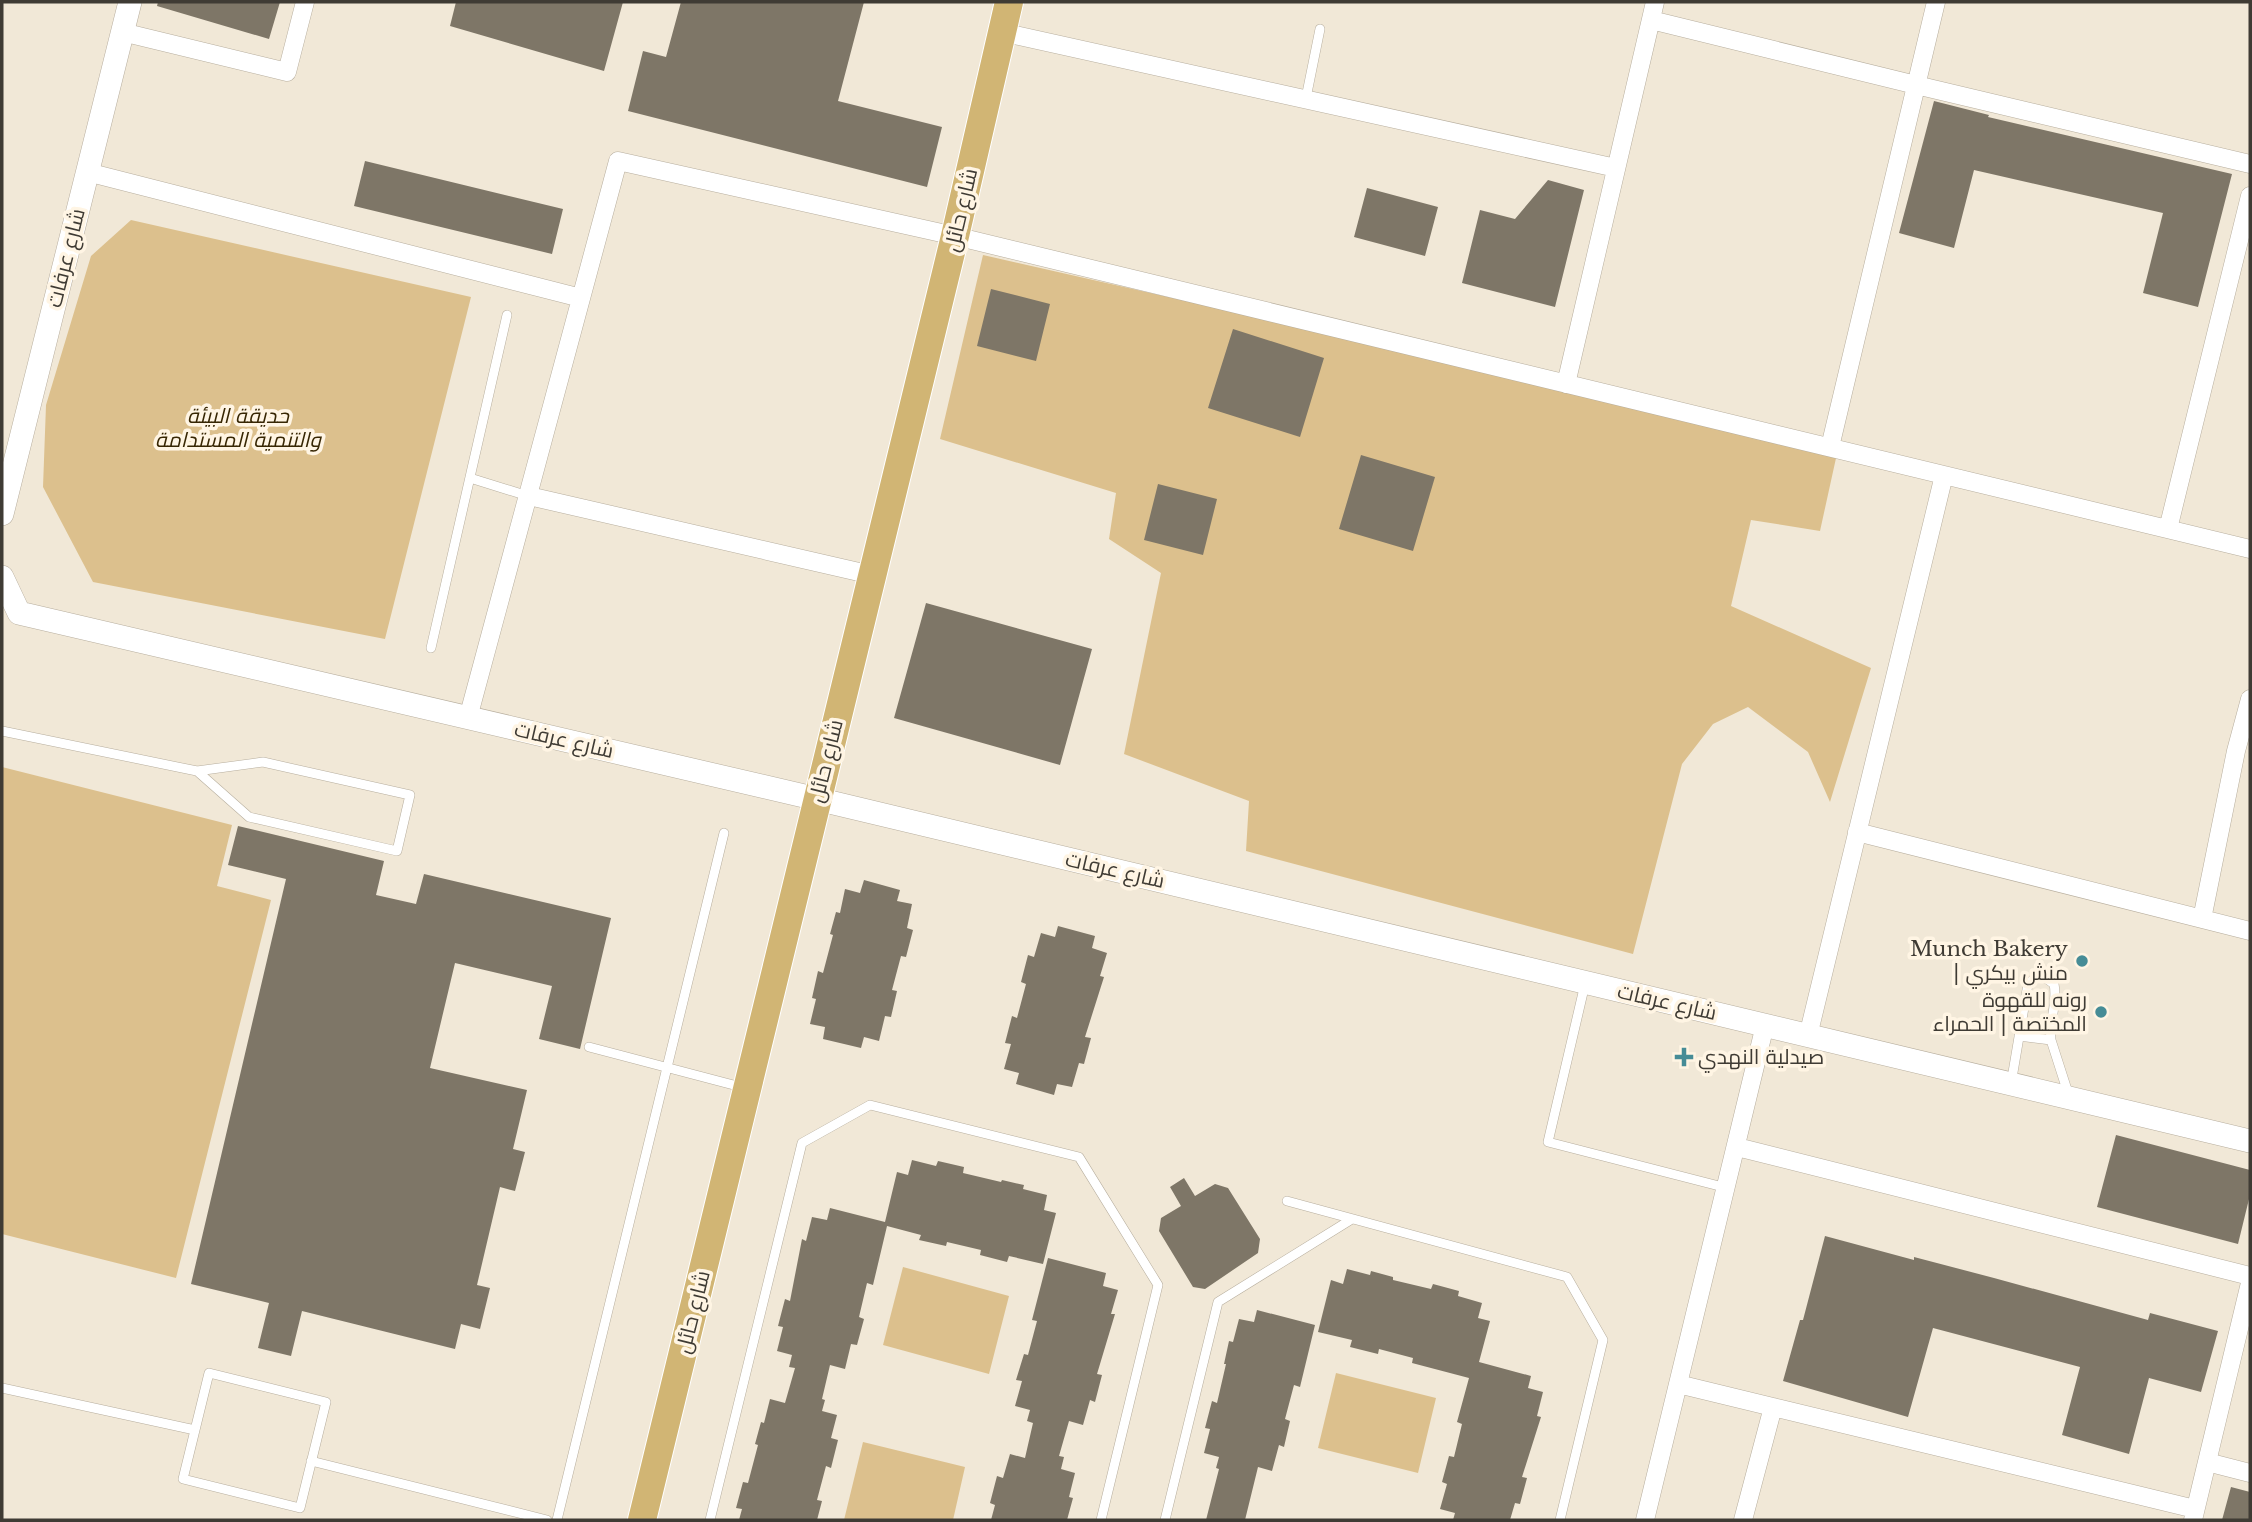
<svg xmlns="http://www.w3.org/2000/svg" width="2252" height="1522" viewBox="0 0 2252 1522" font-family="'Libre Baskerville',Cairo,serif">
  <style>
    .green { fill: #dcc08d }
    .building { fill: #7e7667 }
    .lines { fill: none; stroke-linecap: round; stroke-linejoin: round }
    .service-casing { stroke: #b7ae9e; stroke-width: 10 }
    .minor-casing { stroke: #b7ae9e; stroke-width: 19 }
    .tertiary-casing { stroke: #b7ae9e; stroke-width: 24 }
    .primary-casing { stroke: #fff; stroke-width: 30 }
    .service { stroke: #fff; stroke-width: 9 }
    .minor { stroke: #fff; stroke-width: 18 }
    .tertiary { stroke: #fff; stroke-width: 23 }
    .primary { stroke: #d1b574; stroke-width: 28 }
    .poi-dot { fill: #468c96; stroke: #fff5e4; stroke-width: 2.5 }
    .labels { text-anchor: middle; stroke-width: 7; stroke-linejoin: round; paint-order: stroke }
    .street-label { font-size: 21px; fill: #3f3b34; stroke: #fff5e4 }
    .park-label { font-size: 21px; font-style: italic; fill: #372603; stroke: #fff5e4 }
    .poi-label { font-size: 21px; fill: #3f3b34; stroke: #fff5e4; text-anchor: end }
  </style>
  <rect width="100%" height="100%" fill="#f1e8d7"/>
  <path class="green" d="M131 220 471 297 385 639 93 582 43 487 46 405 91 256Z
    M983 255 1838 449 1820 531 1751 520 1731 606 1871 668 1830 802 1808 752 1748 707 1713 724 1682 764 1633 954 1246 851 1249 801 1124 754 1161 573 1109 539 1116 493 940 439Z
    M2 767 232 825 217 886 271 900 176 1278 2 1234Z
    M903 1267 1009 1296 989 1374 883 1345Z
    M1336 1373 1436 1398 1418 1473 1318 1448Z
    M863 1442 965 1467 953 1520H844Z"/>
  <path class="building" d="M158 2H280L269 39 157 6Z
    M456 2H623L604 71 450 26Z
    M681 2H864L838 101 942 127 927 187 628 111 643 51 666 57Z
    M1934 101 1989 115 1988 117 2232 174 2198 307 2143 293 2163 213 1974 170 1954 248 1899 233Z
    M365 161 563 209 552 254 354 206Z
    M1548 180 1584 190 1555 307 1462 283 1480 210 1515 219Z
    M1367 188 1438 207 1425 256 1354 237Z
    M991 289 1050 304 1036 361 977 346Z
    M1233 329 1324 358 1300 437 1208 408Z
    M1361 455 1435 477 1413 551 1339 529Z
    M1158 484 1217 499 1203 555 1144 540Z
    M926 603 1092 649 1060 765 894 718Z
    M238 826 384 861 376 895 416 904 424 874 611 918 580 1049 539 1039 552 986 455 963 430 1068 527 1090 513 1149 525 1152 515 1191 500 1187 477 1285 490 1288 480 1329 461 1324 455 1349 302 1311 291 1356 258 1348 269 1303 191 1284 286 879 228 865Z
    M864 880 900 890 897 901 912 904 907 928 913 930 906 957 901 956 892 990 897 991 891 1017 885 1016 879 1041 864 1037 861 1048 823 1039 825 1027 810 1024 816 999 812 998 818 971 823 973 833 935 830 934 836 912 840 913 845 889 860 893Z
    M1058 926 1095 936 1092 948 1107 953 1100 976 1104 977 1085 1037 1091 1038 1084 1064 1079 1063 1072 1087 1057 1084 1054 1095 1016 1084 1019 1073 1004 1069 1011 1044 1005 1043 1012 1016 1017 1018 1026 984 1021 982 1028 955 1034 957 1041 933 1055 937Z
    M2116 1135 2250 1170V1195L2238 1244 2097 1207Z
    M912 1160 936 1166 938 1161 964 1167 963 1173 1001 1182 1002 1180 1024 1185 1023 1189 1047 1195 1044 1210 1056 1213 1043 1264 1009 1256 1007 1262 980 1255 981 1250 947 1242 946 1246 919 1240 921 1235 887 1226 873 1285 867 1283 859 1317 864 1319 857 1345 851 1344 845 1369 830 1365 822 1399 825 1400 822 1411 837 1415 831 1438 838 1440 831 1468 826 1466 817 1500 822 1501 817 1520H739L742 1509 736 1508 743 1482 748 1483 758 1445 755 1444 761 1422 764 1423 770 1399 785 1403 795 1368 789 1367 792 1355 777 1351 783 1327 778 1326 785 1299 790 1301 802 1239 806 1241 812 1217 827 1220 830 1208 885 1222 897 1172 908 1175Z
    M1184 1178 1195 1196 1215 1184 1228 1188 1260 1239 1258 1253 1205 1289 1193 1287 1159 1231 1161 1218 1181 1206 1170 1187Z
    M1825 1236 1914 1260V1257L1994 1278 2148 1320 2150 1313 2218 1331 2201 1392 2149 1378 2129 1454 2062 1435 2080 1367 1933 1328 1908 1417 1783 1381 1800 1320H1803Z
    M1048 1258 1106 1273 1103 1286 1118 1290 1111 1314H1115L1097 1374 1102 1375 1095 1402 1090 1400 1083 1425 1069 1421 1059 1456 1064 1457 1061 1469 1075 1473 1069 1497 1073 1498 1067 1520H991L995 1505 990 1503 997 1476 1003 1478 1010 1454 1025 1458 1033 1423 1027 1421 1030 1410 1015 1406 1022 1381 1016 1380 1024 1354 1028 1355 1037 1321 1032 1320Z
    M1347 1269 1370 1275 1371 1271 1393 1277V1280L1431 1289 1433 1284 1459 1291 1458 1296 1482 1303 1478 1318 1490 1321 1479 1362 1531 1376 1528 1388 1543 1392 1537 1416 1541 1417 1522 1477 1527 1478 1520 1504 1515 1503 1510 1520H1453L1455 1513 1440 1509 1447 1484 1442 1482 1449 1456 1454 1457 1462 1424 1457 1422 1469 1378 1412 1363 1413 1358 1379 1349 1378 1354 1350 1347 1352 1340 1318 1332 1331 1280 1343 1284Z
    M1257 1310 1315 1325 1300 1387 1294 1385 1285 1419 1290 1421 1284 1447 1279 1445 1272 1471 1258 1467 1245 1520H1206L1219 1469 1216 1468 1219 1457 1204 1453 1210 1429 1205 1428 1212 1401 1217 1403 1226 1364H1224L1229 1341 1233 1342 1239 1319 1254 1322Z
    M2231 1487 2250 1492V1520H2222Z"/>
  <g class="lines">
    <g class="service-casing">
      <path id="service" d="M1306 98 1320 29
        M470 478 528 496
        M431 648 507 315
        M2 731 197 771
        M263 762 410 795 397 851 249 817 197 771Z
        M1585 984 1548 1142 1727 1188
        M2019 1036 2051 1040
        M589 1047 745 1088
        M2011 1084 2028 984 2037 976 2047 979 2054 984C2058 1002 2049 1021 2051 1040L2069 1096
        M1287 1201 1567 1277 1603 1340 1560 1520
        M209 1373 326 1402 300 1508 183 1479Z
        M2 1388 195 1430
        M311 1461 547 1520
        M557 1520 724 833
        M710 1520 802 1143 870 1105 1079 1157 1158 1285 1101 1520
        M1165 1520 1218 1302 1352 1219"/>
    </g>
    <g class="minor-casing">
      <path id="minor" d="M1651 20 1916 85 2250 164
        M122 32 287 72 305 2
        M1001 32 1616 168
        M87 172 581 298
        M1566 384 1655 2
        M1830 447 1936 2
        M529 496 872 575
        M2168 529 2250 196
        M468 718 618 161 955 236 2250 549
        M1857 832 2250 931
        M2202 919 2236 751 2250 699
        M1808 1036 1944 475
        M1737 1147 2250 1276
        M1678 1384 2195 1509
        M2207 1462 2250 1473
        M1645 1520 1765 1025
        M1743 1520 1773 1407
        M2193 1520 2250 1283"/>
    </g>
    <g class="tertiary-casing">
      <path id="tertiary" d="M2 514 130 2
        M2 577 19 613 817 799 2250 1141"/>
    </g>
    <g class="primary-casing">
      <path id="primary" d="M642 1520 955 236 1009 2"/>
    </g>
    <use href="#service" class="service"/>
    <use href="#minor" class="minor"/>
    <use href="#tertiary" class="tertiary"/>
    <use href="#primary" class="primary"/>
  </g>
  <g class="poi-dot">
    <circle cx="2082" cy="961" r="7"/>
    <circle cx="2101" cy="1012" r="7"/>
    <path d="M1680.5 1046.5h7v7h7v7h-7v7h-7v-7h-7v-7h7z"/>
  </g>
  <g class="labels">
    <g class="street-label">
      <text transform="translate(961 210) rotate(-77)" y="7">شارع حائل</text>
      <text transform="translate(66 258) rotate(-76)" y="7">شارع عرفات</text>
      <text transform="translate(564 740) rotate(13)" y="7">شارع عرفات</text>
      <text transform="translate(826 761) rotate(-76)" y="7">شارع حائل</text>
      <text transform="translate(1115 870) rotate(13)" y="7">شارع عرفات</text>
      <text transform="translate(1667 1002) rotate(13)" y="7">شارع عرفات</text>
      <text transform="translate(693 1312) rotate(-76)" y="7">شارع حائل</text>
    </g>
    <g class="park-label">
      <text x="238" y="423">حديقة البيئة<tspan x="238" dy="24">والتنمية المستدامة</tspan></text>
    </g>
    <g class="poi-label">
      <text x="2068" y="956">Munch Bakery<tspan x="2068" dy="24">| منش بيكري</tspan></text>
      <text x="2087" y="1007">رونه للقهوة<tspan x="2087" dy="24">المختصة | الحمراء</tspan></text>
      <text x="1698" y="1064" text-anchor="start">صيدلية النهدي</text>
    </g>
  </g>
  <rect width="2252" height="1522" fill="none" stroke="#3f3b34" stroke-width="7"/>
</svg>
